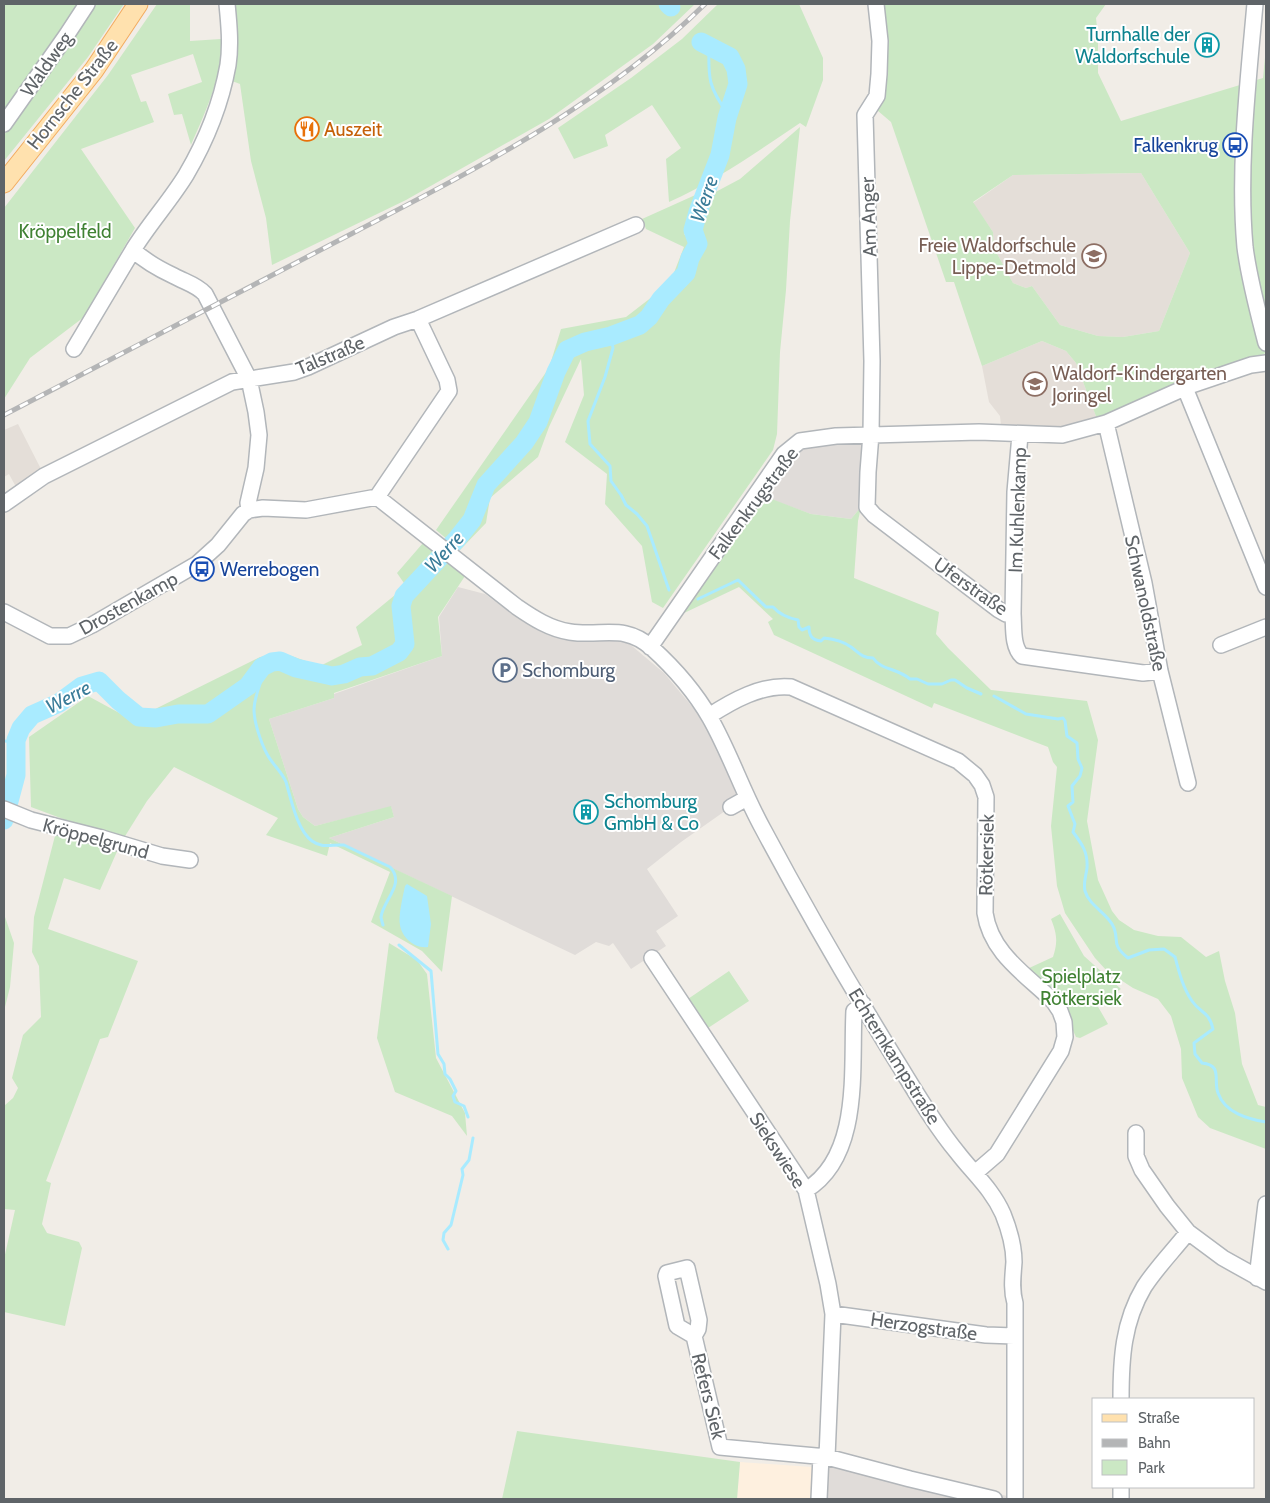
<svg xmlns="http://www.w3.org/2000/svg" width="1270" height="1503" viewBox="0 0 1270 1503" font-family="Cabin,sans-serif">
  <style>
    .commercial { fill: #fef0df }
    .industrial { fill: #e0dcd9 }
    .education { fill: #e4ded8 }
    .green { fill: #cbe8c4; fill-rule: evenodd }
    .water { fill: #a9ebff }
    .lines { fill: none; stroke-linecap: round; stroke-linejoin: round }
    .stream { stroke: #a9ebff; stroke-width: 3 }
    .river { stroke: #a9ebff; stroke-width: 19 }
    .minor-casing { stroke: #b2b6ba; stroke-width: 18 }
    .major-casing { stroke: #f3ab5e; stroke-width: 21 }
    .minor { stroke: #fff; stroke-width: 15 }
    .major { stroke: #ffe1ae; stroke-width: 19 }
    .rail-casing { stroke: #b4b5b6; stroke-width: 5 }
    .rail { stroke: #fff; stroke-width: 3; stroke-dasharray: 9; stroke-linecap: butt }
    .labels { text-anchor: middle; stroke-width: 4; stroke-linejoin: round; paint-order: stroke }
    .culture-label { font-size: 19px; fill: #0d838f; stroke: #fff; text-anchor: end }
    .street-label { font-size: 19px; fill: #5f6468; stroke: #fff }
    .food-label { font-size: 19px; fill: #c56008; stroke: #fff; text-anchor: start }
    .transit-label { font-size: 19px; fill: #164399; stroke: #fff; text-anchor: end }
    .park-label { font-size: 19px; fill: #408233; stroke: #fff }
    .education-label { font-size: 19px; fill: #785e54; stroke: #fff; text-anchor: end }
    .service-label { font-size: 19px; fill: #4e5e75; stroke: #fff; text-anchor: start }
    .water-label { font-size: 20px; font-style: italic; fill: #3a7c99; stroke: #fff }
  </style>
  <rect width="100%" height="100%" fill="#f1ede7"/>
  <path class="commercial" d="M740 1462 812 1467 811 1499H737Z"/>
  <path class="industrial" d="M865 443 861 507 851 519 811 514 770 499 779 473 794 455 804 447Z
    M458 587 485 594 525 623 624 640 632 646 664 673 700 716 709 731 739 797 723 805 725 811 681 842 647 869 678 916 656 931 666 946 631 969 613 943 609 946 596 942 575 955 329 838 394 817 391 807 315 826 303 817 298 809 269 719 334 698V694L442 656 439 617Z
    M832 1452 1011 1497 1023 1499H824L826 1474Z"/>
  <path class="education" d="M1141 173 1190 253 1159 331 1123 337 1098 336 1060 325 1032 286 1026 288 1013 283 994 248 993 232 973 203 1013 175Z
    M1042 341 1066 351 1076 363 1097 419 1074 427 1050 428 1001 425 1000 416 989 402 982 366Z
    M18 424 43 473 16 487 9 474 4 477V430Z"/>
  <path class="green" d="M4 4H81L4 113Z
    M94 4H124L88 57 4 161V135Z
    M157 4H190V41L221 39C225 71 204 115 191 145L182 114 174 115 168 94 202 82 193 54 131 75 141 102 146 101 154 122 81 149 135 228 84 317 30 358 4 399V208L108 75Z
    M232 4H695L653 44 549 119 406 200 272 265 266 218 251 161 240 84 232 81Z
    M718 4H799L823 58V80L806 127 800 123C758 151 716 181 669 202L666 159 681 148 652 105 605 135 608 146 574 159 558 128 631 78 682 39Z
    M879 4H1106L1096 18 1098 36V73L1121 121 1263 78 1266 47V353L1160 393 1097 419 1076 363 1066 351 1042 341 982 366 954 282H946L891 122 871 105ZM1141 173 1190 253 1159 331 1123 337 1098 336 1060 325 1032 286 1026 288 1013 283 994 248 993 232 973 202 1013 175Z
    M800 127 790 221 786 290 780 352 777 434 773 450 663 608 652 602 642 546 605 504 607 474 565 442 584 395 581 359 549 427 538 457 490 498 486 523 460 550 436 530 549 368 561 329 626 317 670 283 684 247 646 229 642 219 702 192 684 235 698 221 710 195 740 179Z
    M764 496 811 514 851 519 861 507 858 521 854 578 939 612 936 634 948 648 991 690 1087 701 1098 740 1087 821 1098 880 1112 911 1119 920 1134 930 1158 936 1181 937 1206 957 1219 951 1225 981 1235 1013 1242 1064 1258 1105 1266 1107V1149L1210 1128 1198 1117 1182 1078 1181 1049 1171 1016 1158 999 1133 988 1107 971 1095 958 1065 913 1057 886 1051 826 1057 767 1053 762 1048 747 934 703 932 708 774 635 768 622 773 619 739 587 682 614Z
    M423 543 465 576 438 617 442 656 334 693V698L269 719 298 809 303 817 315 826 391 806 394 817 329 838 452 896 442 972 422 951 371 922 390 872 330 843 327 856 266 835 278 818 174 767 147 801 122 841 31 807 29 737 88 696 136 722 159 726 139 717 260 657 283 653 320 666 362 645 356 627 406 586 397 573Z
    M56 832 119 847 100 890 64 878 48 929 138 961 108 1037 100 1039 46 1181 51 1183 42 1224 47 1233 79 1242 82 1248 65 1326 4 1312V1259L15 1210 4 1209V1106L13 1098 18 1088 12 1078 23 1035 41 1017 39 966 32 952 34 917Z
    M4 914 14 943 10 987 4 1011Z
    M1060 914 1084 956 1121 989 1097 1005 1108 1024 1080 1038 1076 1037 1069 1022 1070 1017 1064 1005 1027 969 1053 957C1058 942 1057 934 1051 919Z
    M389 943 417 960 427 974 436 1058 465 1113 467 1136 452 1116 395 1092 377 1038Z
    M729 971 749 1001 705 1030 685 1001Z
    M517 1431 740 1462 737 1499H502Z"/>
  <path class="water" d="M407 884 427 896 431 924 428 947C415 949 402 938 400 925 398 916 403 896 405 886Z"/>
  <g class="lines">
    <path class="stream" d="M709 47C708 79 709 88 728 114
      M611 336 613 348 605 377 588 421 590 444 610 466 611 481 621 495 626 505 637 514 647 526 669 590
      M698 599 738 580 766 607H773C780 615 788 618 798 620L799 627 802 630 809 627C809 636 812 640 821 641L824 638C834 639 843 641 851 647 859 653 862 658 873 658 881 670 897 668 910 679H917L928 684H942L951 680H955L967 688 981 694
      M265 665C263 680 254 695 254 710 254 722 261 743 267 754 272 764 282 772 286 782 291 799 297 830 312 841 323 849 332 844 344 845L390 867C406 884 383 900 381 917 381 918 383 925 383 925
      M994 696 1026 714 1058 719 1063 718 1065 721 1067 736 1077 743 1078 759 1082 768 1080 776 1072 786 1073 802 1068 806 1075 824 1073 832C1082 844 1088 852 1087 868 1086 876 1083 883 1085 891 1089 905 1105 912 1112 924 1121 939 1109 943 1128 958L1149 950 1164 949 1175 957C1179 972 1183 988 1192 1001 1201 1014 1209 1011 1213 1029L1194 1043 1195 1054 1202 1063C1223 1065 1213 1080 1218 1093 1225 1113 1248 1119 1266 1122
      M4 741 16 742
      M399 945 431 971 438 1054 444 1064 445 1074 450 1079 456 1091 453 1096 455 1102 464 1106 468 1117
      M448 1249 443 1240 444 1233 451 1225 463 1175 462 1169 469 1160 473 1138"/>
    <path class="river" d="M668 4 671 7
      M4 820 16 775V740L21 728 32 715 59 703 82 686 99 681 118 700 139 717 156 718 178 714H208L248 686 262 667 272 662 280 661 296 668 332 676 344 674 360 667 372 666 399 652 405 644 401 606 404 596 457 539 472 520 486 485 524 443 538 422 556 372 567 350 585 342 611 336 640 325 649 317 661 299 686 273 690 258 698 244 693 230 698 212 720 155 727 118 738 84 736 69 730 57 701 42"/>
    <g class="minor-casing">
      <path id="minor" d="M227 4C229 24 231 45 228 65 221 104 206 141 186 175 170 201 149 224 133 250 145 261 159 269 174 276 185 282 197 285 205 294L249 379 256 412 259 435 256 468 248 503 249 510
        M876 4 880 41 879 74 877 96 865 115 872 361 871 434 868 472 867 507 874 515 999 610 1006 614H1013C1014 627 1012 647 1022 656L1143 673 1160 671
        M1255 4C1248 82 1238 169 1245 247 1249 279 1258 312 1266 343
        M4 124 66 36 87 4
        M74 349 133 250
        M1185 388 1266 587
        M1106 423 1144 583 1160 671 1188 783
        M377 497 517 607C533 618 550 629 570 632 602 637 624 623 652 648 674 668 695 692 710 718 730 753 743 793 763 829 804 906 848 982 894 1057 914 1089 933 1123 957 1152 973 1173 992 1189 1003 1214 1009 1229 1014 1246 1014 1262 1013 1276 1011 1289 1015 1303V1499
        M4 504 44 476 232 382 294 372 308 367 394 327 418 319 636 225
        M4 612 50 636H69L92 625 197 564 218 545 243 514 249 510 263 508 306 510 377 497 449 391 447 380 418 319
        M1013 614 1015 492 1020 435
        M1221 645 1266 627
        M650 647 784 454 800 441 836 436 979 432 1062 435 1106 423 1189 386 1251 365 1266 363
        M709 716C732 701 762 684 791 687L958 761 975 775 982 785 986 797 985 913C991 954 1027 975 1054 1002L1060 1011 1064 1022 1065 1037 1061 1051 997 1154 975 1173
        M731 807 747 798
        M4 809 31 820 102 838 162 856 190 860
        M652 958 806 1190 828 1284 833 1314 827 1457
        M1136 1133V1156L1142 1170 1167 1206 1188 1232 1223 1258 1266 1282
        M806 1190C862 1156 851 1068 854 1011L863 1004
        M687 1268 699 1320 698 1329 694 1336 677 1326 666 1276 667 1273Z
        M1257 1278 1266 1204
        M833 1314 986 1335 1014 1336
        M694 1336 720 1447 827 1457 910 1479 994 1499
        M1121 1399C1121 1359 1123 1322 1144 1287 1157 1267 1174 1250 1188 1232
        M819 1499 821 1456
        M1121 1499V1487"/>
    </g>
    <g class="major-casing">
      <path id="major" d="M4 183 94 70 138 4"/>
    </g>
    <use href="#minor" class="minor"/>
    <use href="#major" class="major"/>
    <g class="rail-casing">
      <path id="rail" d="M4 415C120 354 237 294 353 233 478 168 604 104 705 4"/>
    </g>
    <use href="#rail" class="rail"/>
  </g>
  <defs>
    <g id="building-ring" transform="scale(1.25)"><circle r="9.5" fill="#fff" stroke="#0f9aa8" stroke-width="1.5"/><path d="M-4-6H4V6H1V3H-1V6H-4ZM-2.5-4.3h1.7v1.8h-1.7ZM.8-4.3h1.7v1.8H.8ZM-2.5-1h1.7V.8h-1.7ZM.8-1h1.7V.8H.8Z" fill="#0f9aa8"/></g>
    <g id="restaurant-ring" transform="scale(1.25)"><circle r="9.5" fill="#fff" stroke="#e8710a" stroke-width="1.5"/><path d="M-5-6h1v4h1v-4h1v4h1v-4h1v5L-1.5 .5V6h-2V.5L-5-1ZM5-6V6H3V1.5H1.5Q1.5-4 5-6Z" fill="#e8710a"/></g>
    <g id="bus-ring" transform="scale(1.25)"><circle r="9.5" fill="#fff" stroke="#1a4fb4" stroke-width="1.5"/><path d="M-5-6H5V4H4V6H2V4H-2V6H-4V4H-5ZM-3.5-4V0h7V-4ZM-3.5 1.2v1.5H-2V1.2ZM2 1.2v1.5H3.5V1.2Z" fill="#1a4fb4"/></g>
    <g id="school-ring" transform="scale(1.25)"><circle r="9.5" fill="#fff" stroke="#8d6e63" stroke-width="1.5"/><path d="M0-5L7-2L0 1L-7-2ZM-4 1L0 2.5L4 1V4Q0 6-4 4Z" fill="#8d6e63"/></g>
    <g id="parking-ring" transform="scale(1.25)"><circle r="9.5" fill="#fff" stroke="#5c6f8a" stroke-width="1.5"/><path d="M-3.5-5.5H1a3.5 3.5 0 0 1 0 7H-1V5.5H-3.5ZM-1-3.4V-.6H.8a1.4 1.4 0 0 0 0-2.8Z" fill="#5c6f8a"/></g>
  </defs>
  <g fill-rule="evenodd">
    <use href="#building-ring" x="1207" y="45"/>
    <use href="#restaurant-ring" x="307" y="129"/>
    <use href="#bus-ring" x="1235" y="145"/>
    <use href="#school-ring" x="1094" y="256"/>
    <use href="#school-ring" x="1035" y="384"/>
    <use href="#bus-ring" x="202" y="569"/>
    <use href="#parking-ring" x="505" y="670"/>
    <use href="#building-ring" x="586" y="812"/>
  </g>
  <g class="labels">
    <g class="culture-label">
      <text x="1190" y="41">Turnhalle der<tspan x="1190" dy="22">Waldorfschule</tspan></text>
      <text x="604" y="808" text-anchor="start">Schomburg<tspan x="604" dy="22">GmbH &amp; Co</tspan></text>
    </g>
    <g class="street-label">
      <text transform="translate(46 64) rotate(-55)" y="7">Waldweg</text>
      <text transform="translate(72 94) rotate(-52)" y="7">Hornsche Straße</text>
      <text transform="translate(868 217) rotate(-92)" y="7">Am Anger</text>
      <text transform="translate(330 355) rotate(-23)" y="7">Talstraße</text>
      <text transform="translate(753 503) rotate(-53)" y="7">Falkenkrugstraße</text>
      <text transform="translate(1017 510) rotate(-88)" y="7">Im Kuhlenkamp</text>
      <text transform="translate(971 586) rotate(35)" y="7">Uferstraße</text>
      <text transform="translate(128 603) rotate(-29)" y="7">Drostenkamp</text>
      <text transform="translate(1146 603) rotate(78)" y="7">Schwanoldstraße</text>
      <text transform="translate(96 838) rotate(15)" y="7">Kröppelgrund</text>
      <text transform="translate(986 855) rotate(-89)" y="7">Rötkersiek</text>
      <text transform="translate(895 1056) rotate(58)" y="7">Echternkampstraße</text>
      <text transform="translate(778 1150) rotate(57)" y="7">Siekswiese</text>
      <text transform="translate(924 1326) rotate(8)" y="7">Herzogstraße</text>
      <text transform="translate(709 1396) rotate(76)" y="7">Refers Siek</text>
    </g>
    <g class="food-label">
      <text x="324" y="136">Auszeit</text>
    </g>
    <g class="transit-label">
      <text x="1218" y="152">Falkenkrug</text>
      <text x="220" y="576" text-anchor="start">Werrebogen</text>
    </g>
    <g class="park-label">
      <text x="65" y="238">Kröppelfeld</text>
      <text x="1081" y="983">Spielplatz<tspan x="1081" dy="22">Rötkersiek</tspan></text>
    </g>
    <g class="education-label">
      <text x="1076" y="252">Freie Waldorfschule<tspan x="1076" dy="22">Lippe-Detmold</tspan></text>
      <text x="1052" y="380" text-anchor="start">Waldorf-Kindergarten<tspan x="1052" dy="22">Joringel</tspan></text>
    </g>
    <g class="service-label">
      <text x="522" y="677">Schomburg</text>
    </g>
    <g class="water-label">
      <text transform="translate(704 199) rotate(-71)" y="7">Werre</text>
      <text transform="translate(444 552) rotate(-48)" y="7">Werre</text>
      <text transform="translate(68 697) rotate(-28)" y="7">Werre</text>
    </g>
  </g>
  <rect width="1270" height="1503" fill="none" stroke="#5f6468" stroke-width="10"/>
  <rect x="1092" y="1398" width="162" height="90" fill="#ffffff" stroke="#bfc1c3"/>
  <rect x="1102" y="1414" width="25" height="8" fill="#ffe1ae" stroke="#bfc1c3"/>
  <text x="1138" y="1423" font-size="15" fill="#5f6468">Straße</text>
  <rect x="1102" y="1439" width="25" height="8" fill="#b4b5b6" stroke="#bfc1c3"/>
  <text x="1138" y="1448" font-size="15" fill="#5f6468">Bahn</text>
  <rect x="1102" y="1460" width="25" height="15" fill="#cbe8c4" stroke="#bfc1c3"/>
  <text x="1138" y="1473" font-size="15" fill="#5f6468">Park</text>
</svg>
